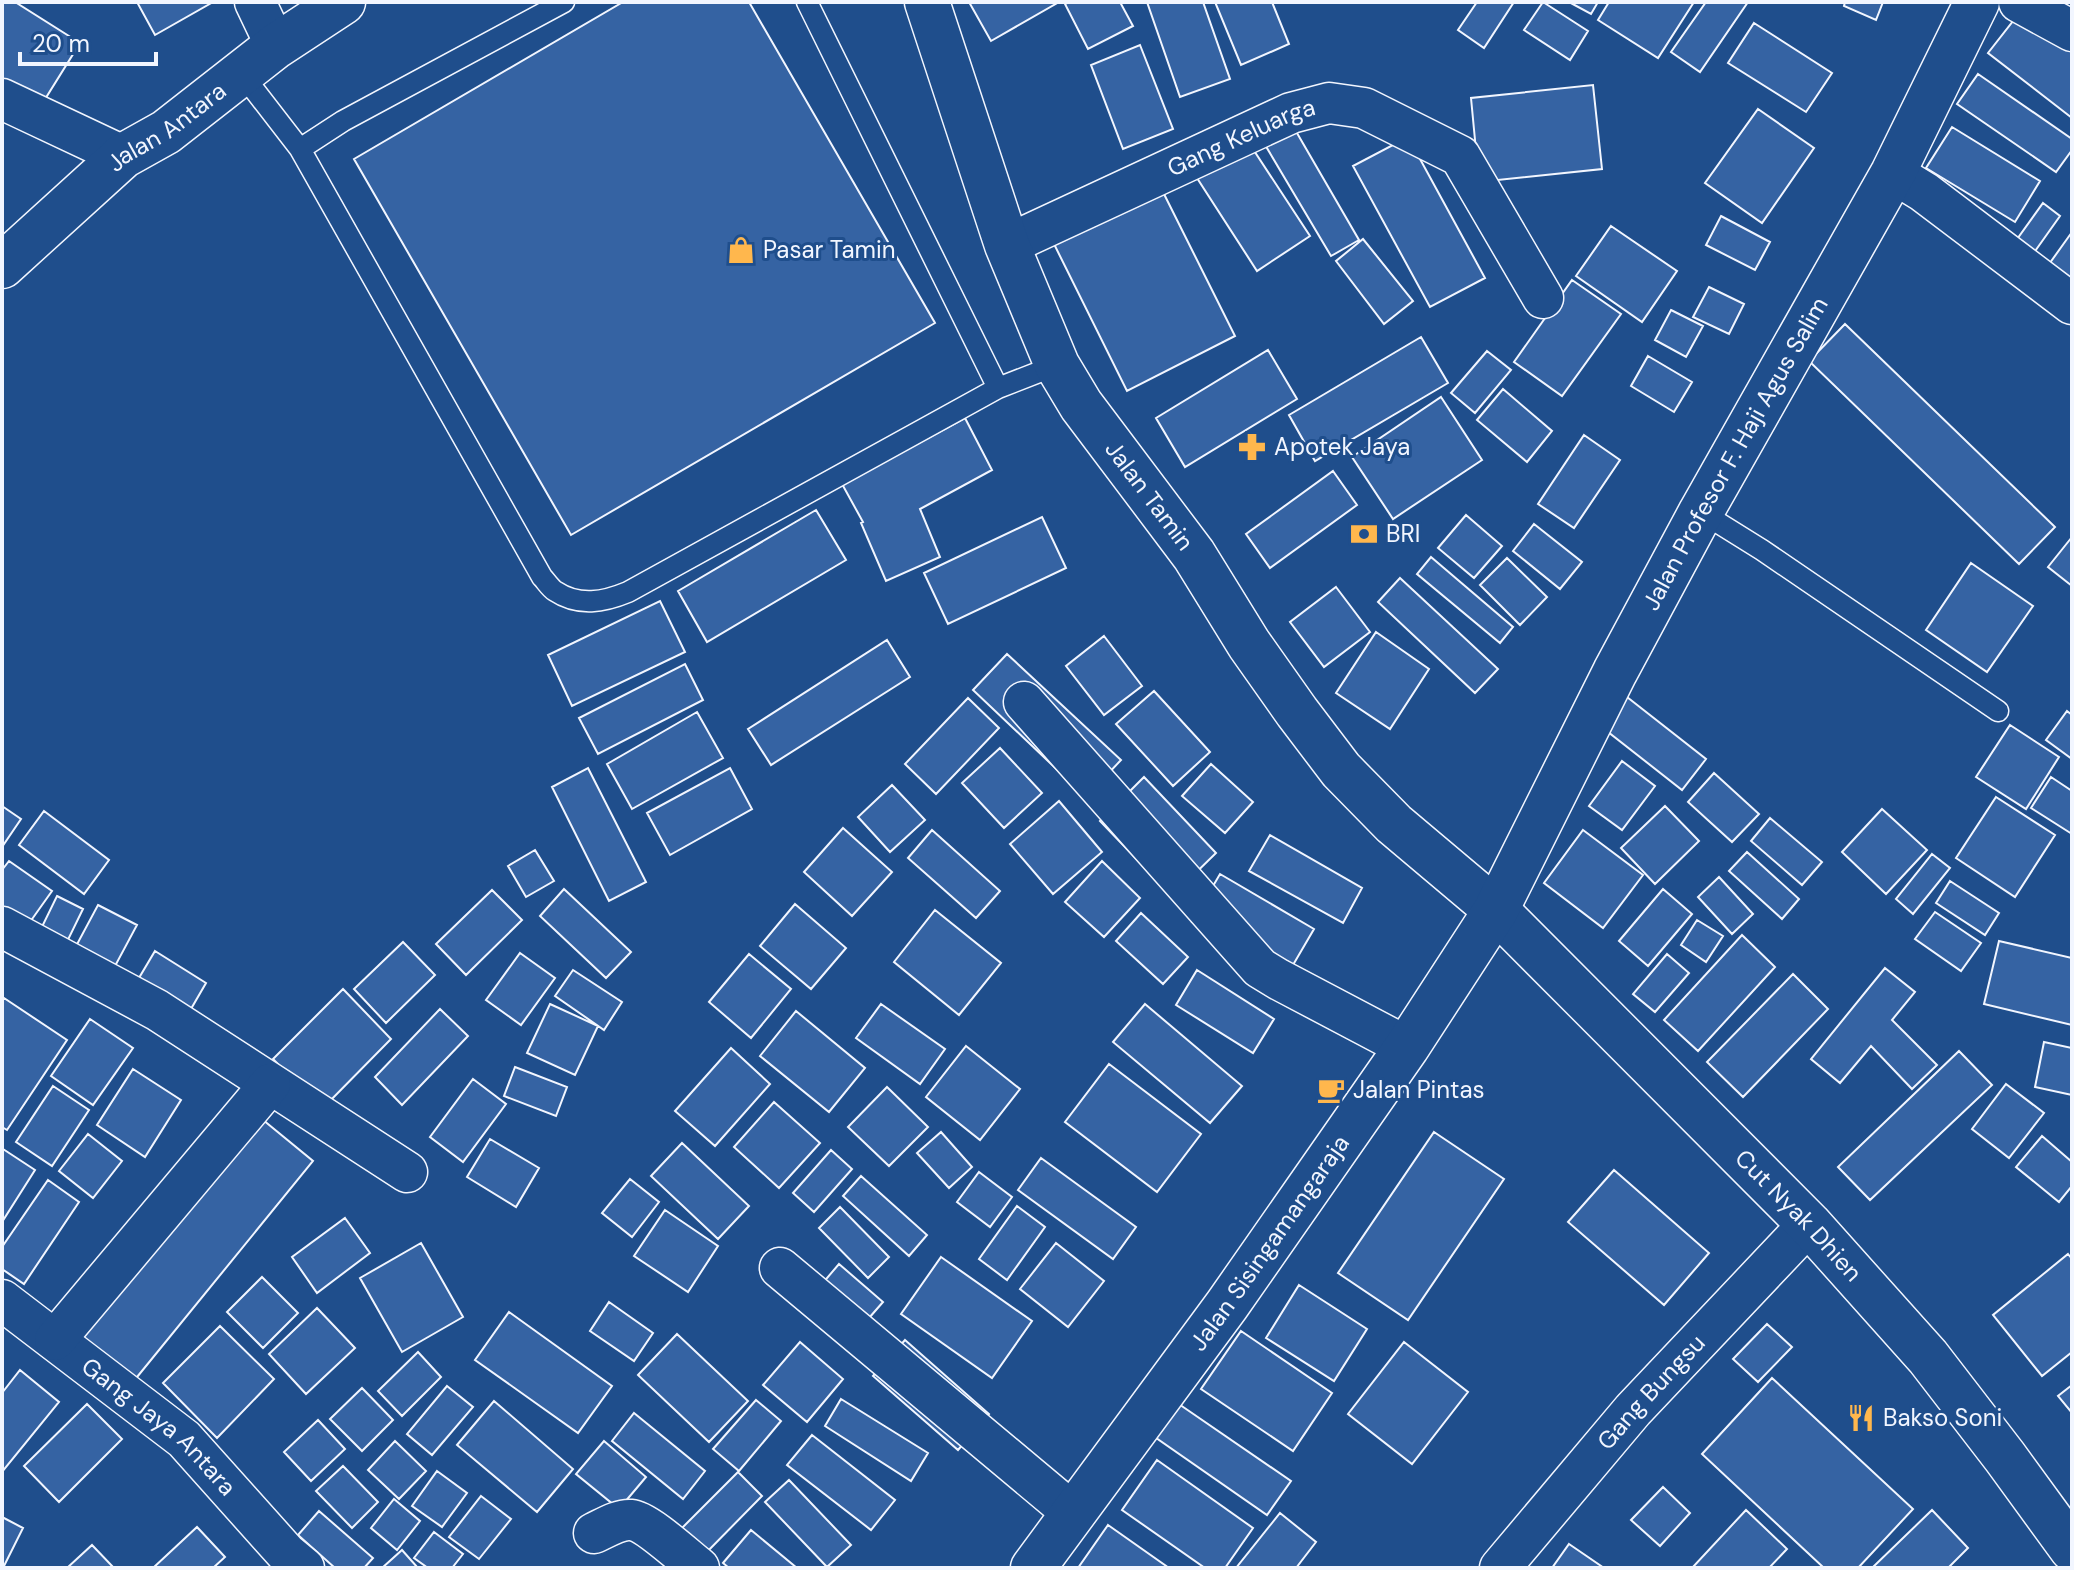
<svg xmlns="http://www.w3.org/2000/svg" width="2074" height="1570" viewBox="0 0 2074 1570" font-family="'DM Sans',sans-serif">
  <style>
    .building { fill: #3563a3; stroke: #f2f6ff; stroke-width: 2 }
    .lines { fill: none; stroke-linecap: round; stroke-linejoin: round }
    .lane-casing { stroke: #f2f6ff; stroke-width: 23 }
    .street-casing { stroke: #f2f6ff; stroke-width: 43 }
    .secondary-casing { stroke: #f2f6ff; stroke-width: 47 }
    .lane { stroke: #1f4e8c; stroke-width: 20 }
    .street { stroke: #1f4e8c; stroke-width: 40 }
    .secondary { stroke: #1f4e8c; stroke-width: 44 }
    .labels { text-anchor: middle; stroke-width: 6; stroke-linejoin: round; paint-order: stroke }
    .street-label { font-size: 24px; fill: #f2f6ff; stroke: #1f4e8c }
    .poi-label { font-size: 24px; fill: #f2f6ff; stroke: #1f4e8c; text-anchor: start }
  </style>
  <rect width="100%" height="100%" fill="#1f4e8c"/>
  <path class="building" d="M2 2H15L80 43 37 112 2 89Z
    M137 2H213L155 35Z
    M623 2H749L935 323 571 535 354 159Z
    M969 2H1059L991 41Z
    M1069 2H1120L1133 26 1088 49 1065 4Z
    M1147 2H1203L1230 79 1180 97Z
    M1215 2H1272L1289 44 1241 65Z
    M1477 2H1514L1484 48 1458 30Z
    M1543 2 1588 31 1570 60 1524 30Z
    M1569 2H1598L1591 14Z
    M1609 2H1694L1658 58 1598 20Z
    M1706 2H1748L1700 72 1671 52Z
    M1845 2H1883L1876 20 1844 6Z
    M2021 11 2072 51V118L1988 53Z
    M1754 23 1832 73 1806 112 1728 63Z
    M1140 45 1173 129 1123 149 1091 65Z
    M1978 74 2072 139V150L2056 172 1957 104Z
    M1593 85 1602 169 1479 182 1471 98Z
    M1758 109 1814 148 1762 223 1705 183Z
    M1290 121 1359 240 1331 256 1261 138Z
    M1952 127 2040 181 2015 222 1926 168Z
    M1408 137 1485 278 1430 307 1353 166Z
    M1249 143 1310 236 1257 271 1197 178Z
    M1162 190 1235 336 1127 391 1054 244Z
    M2043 203 2060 216 2028 261 2010 249Z
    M1721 216 1770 242 1755 270 1706 245Z
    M1611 226 1677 271 1642 322 1576 276Z
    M2072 232V285L2047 267Z
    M1363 239 1413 301 1384 324 1336 261Z
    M1572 280 1621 314 1562 396 1514 362Z
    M1709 287 1744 304 1729 334 1693 317Z
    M1671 310 1703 326 1686 357 1655 340Z
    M1845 324 2055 527 2019 564 1809 361Z
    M1421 337 1448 383 1315 461 1289 415Z
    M1268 350 1297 399 1185 467 1156 418Z
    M1487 351 1511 370 1475 413 1451 393Z
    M1648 356 1692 382 1674 412 1631 386Z
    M1503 389 1552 431 1527 462 1477 420Z
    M1441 397 1482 460 1393 519 1352 457Z
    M965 418 992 470 920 509 940 557 886 581 861 523 863 522 842 484Z
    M1584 435 1620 460 1574 528 1538 504Z
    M1333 471 1357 505 1270 568 1246 534Z
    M816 510 846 560 707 642 678 591Z
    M1466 515 1502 546 1474 578 1438 548Z
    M1042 517 1066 568 948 624 924 573Z
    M1534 524 1582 562 1560 589 1513 551Z
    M2072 537V586L2048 567Z
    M1431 557 1513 627 1500 643 1417 574Z
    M1507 558 1547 597 1520 625 1480 585Z
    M1971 563 2033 606 1987 672 1926 630Z
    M1400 578 1498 669 1475 693 1378 602Z
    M1336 587 1370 632 1324 667 1290 622Z
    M660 601 685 652 572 706 548 655Z
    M1376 632 1429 669 1390 729 1336 693Z
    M1104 636 1142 686 1104 715 1066 666Z
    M887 640 910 677 771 765 748 729Z
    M1007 654 1121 760 1086 797 973 690Z
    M685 664 703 700 598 754 579 718Z
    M1154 691 1210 752 1173 786 1116 724Z
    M1627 697 1706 759 1682 790 1603 728Z
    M968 698 999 728 936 794 905 764Z
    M2067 711 2072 715V759L2046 740Z
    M697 712 723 758 632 809 607 764Z
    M2010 725 2059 757 2026 809 1976 777Z
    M1000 748 1042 793 1004 828 962 783Z
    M1622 761 1655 786 1622 830 1589 806Z
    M1211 764 1253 802 1225 833 1182 796Z
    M588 768 646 882 609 901 552 787Z
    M730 768 752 809 670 855 647 813Z
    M1714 773 1759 814 1732 842 1688 802Z
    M1144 777 1216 853 1172 896 1100 821Z
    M2051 777 2072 791V834L2031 808Z
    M892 785 925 820 890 852 858 817Z
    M1996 797 2055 835 2015 897 1956 858Z
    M1059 801 1102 852 1053 894 1010 844Z
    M2 806 21 819 2 847Z
    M1665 806 1699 841 1655 884 1621 848Z
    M1882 809 1927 850 1886 894 1842 852Z
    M44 811 109 860 84 894 19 845Z
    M1770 818 1822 862 1802 885 1751 841Z
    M843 828 892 872 852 916 804 872Z
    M932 830 1000 891 976 918 908 858Z
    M1583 830 1643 875 1603 928 1544 883Z
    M1270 835 1362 888 1343 923 1249 871Z
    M535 850 554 881 526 897 508 866Z
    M1747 852 1799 899 1782 919 1729 871Z
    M1932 854 1950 868 1913 914 1896 899Z
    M9 861 52 891 25 929 2 914V870Z
    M1102 861 1140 898 1104 937 1065 902Z
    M1220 874 1314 929 1286 977 1192 922Z
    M1719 877 1753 914 1732 934 1698 897Z
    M1950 881 1999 913 1985 935 1936 903Z
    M564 889 631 952 606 978 540 916Z
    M1663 889 1692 914 1648 966 1619 941Z
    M492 890 522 920 466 975 436 944Z
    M57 896 83 909 62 952 36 939Z
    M795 904 846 948 811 989 760 946Z
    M98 905 137 925 114 968 75 948Z
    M935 910 1001 963 959 1015 894 962Z
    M1935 912 1981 943 1961 971 1915 939Z
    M1141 913 1188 957 1163 984 1116 941Z
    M1697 920 1723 936 1706 962 1681 945Z
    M1742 935 1775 967 1698 1051 1664 1020Z
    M1999 941 2072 958V1025L1984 1004Z
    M403 942 435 975 386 1023 354 989Z
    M155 951 206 983 188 1014 136 983Z
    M520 953 555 978 521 1025 486 1000Z
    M749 954 791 989 751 1038 709 1002Z
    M1667 954 1689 973 1655 1012 1633 994Z
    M1885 968 1915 992 1892 1020 1937 1065 1912 1089 1871 1046 1840 1083 1811 1059Z
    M573 970 622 1002 604 1030 555 996Z
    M1197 970 1274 1019 1253 1053 1176 1005Z
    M1793 974 1828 1009 1743 1097 1707 1062Z
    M343 989 391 1039 322 1109 273 1059Z
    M4 998 67 1040 7 1130 2 1127V1001Z
    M550 1004 598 1026 575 1075 527 1053Z
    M881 1004 945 1049 920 1084 856 1038Z
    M1145 1004 1242 1086 1210 1123 1113 1042Z
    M440 1009 468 1036 402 1105 375 1077Z
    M796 1011 865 1068 829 1112 760 1056Z
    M90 1019 133 1048 93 1105 51 1076Z
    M2044 1042 2072 1048V1095L2035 1087Z
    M966 1046 1020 1089 980 1140 926 1097Z
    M731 1048 770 1084 715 1146 675 1111Z
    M1959 1051 1992 1085 1870 1200 1838 1167Z
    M1109 1064 1201 1134 1157 1192 1065 1122Z
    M515 1067 567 1087 556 1116 504 1096Z
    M133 1069 181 1100 145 1157 97 1125Z
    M473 1079 506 1104 463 1162 430 1137Z
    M2006 1084 2044 1113 2009 1158 1972 1129Z
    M53 1086 89 1110 52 1166 16 1142Z
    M887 1087 928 1127 889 1166 848 1127Z
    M774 1102 820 1143 779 1188 734 1147Z
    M257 1115 313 1161 133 1382 77 1337Z
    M941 1132 972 1167 949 1188 917 1153Z
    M1434 1132 1504 1179 1408 1320 1338 1273Z
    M88 1134 122 1161 93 1198 59 1171Z
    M2042 1136 2072 1162V1186L2059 1202 2016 1167Z
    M490 1139 539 1168 516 1207 467 1177Z
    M682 1143 749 1206 718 1239 651 1176Z
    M3 1149 35 1170 2 1222V1151Z
    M831 1150 852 1169 814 1212 793 1193Z
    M1041 1158 1136 1227 1113 1259 1018 1190Z
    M1614 1170 1709 1253 1664 1305 1568 1222Z
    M979 1172 1012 1197 990 1227 957 1202Z
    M861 1176 927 1235 909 1256 843 1196Z
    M630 1179 659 1202 632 1237 602 1213Z
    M48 1180 79 1202 24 1284 2 1269V1247Z
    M1017 1206 1045 1227 1007 1280 979 1259Z
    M840 1207 889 1257 868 1278 819 1228Z
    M665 1210 718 1246 688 1292 634 1256Z
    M345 1218 370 1253 317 1293 292 1257Z
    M421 1243 463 1317 402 1352 360 1278Z
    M1056 1243 1104 1281 1068 1327 1020 1289Z
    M2068 1254 2072 1259V1352L2042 1376 1993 1315Z
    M941 1257 1032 1321 992 1378 901 1314Z
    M839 1264 883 1302 848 1342 804 1305Z
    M262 1277 298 1313 263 1348 227 1312Z
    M1299 1285 1367 1329 1334 1381 1266 1338Z
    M609 1302 653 1333 634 1361 590 1331Z
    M317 1308 355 1348 306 1394 269 1354Z
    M509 1312 612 1386 578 1433 475 1360Z
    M1767 1324 1792 1347 1758 1382 1733 1359Z
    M220 1326 274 1379 217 1438 163 1383Z
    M1241 1331 1332 1393 1293 1451 1201 1389Z
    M677 1334 748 1401 709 1442 638 1375Z
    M905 1340 989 1414 958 1450 873 1376Z
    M800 1342 843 1379 807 1422 763 1385Z
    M1404 1342 1468 1392 1412 1464 1348 1414Z
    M418 1352 441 1377 402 1416 378 1391Z
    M20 1370 59 1402 2 1472V1393Z
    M1772 1378 1913 1509 1858 1568H1824L1702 1454Z
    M2072 1385V1413L2058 1396Z
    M447 1386 473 1407 432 1455 407 1434Z
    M362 1388 393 1420 362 1451 330 1419Z
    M841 1399 928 1453 911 1481 825 1426Z
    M756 1400 781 1421 739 1471 713 1449Z
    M1173 1400 1291 1481 1267 1515 1149 1433Z
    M494 1401 573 1469 537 1512 457 1445Z
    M87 1404 122 1439 59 1502 24 1466Z
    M634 1413 705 1471 683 1499 612 1441Z
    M318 1420 345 1449 311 1481 284 1452Z
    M812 1435 895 1500 871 1530 787 1465Z
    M395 1441 426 1471 399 1499 368 1470Z
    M604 1441 646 1477 619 1509 576 1474Z
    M1157 1460 1253 1528 1225 1568H1205L1122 1510Z
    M343 1466 378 1502 352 1528 316 1491Z
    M437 1471 467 1493 442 1527 412 1506Z
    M738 1472 762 1496 699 1560 674 1536Z
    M789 1480 851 1545 827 1567 765 1502Z
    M1663 1487 1690 1513 1660 1546 1631 1520Z
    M481 1496 511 1519 479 1559 449 1537Z
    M394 1499 420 1521 397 1550 371 1528Z
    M1746 1510 1787 1549 1769 1568H1692Z
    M1932 1510 1968 1548 1948 1568H1872Z
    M319 1511 373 1558 364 1568H335L298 1535Z
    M1280 1513 1316 1542 1296 1568H1236Z
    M2 1517 23 1528 3 1568H2Z
    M1108 1525 1169 1568H1078Z
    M197 1527 225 1557 213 1568H153Z
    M751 1530 797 1568H729L723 1563Z
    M434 1532 463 1554 452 1568H428L414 1558Z
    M1569 1544 1604 1568H1552Z
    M92 1545 114 1568H67Z
    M402 1550 418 1568H382Z"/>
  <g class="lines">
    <g class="lane-casing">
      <path id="lane" d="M564 2 343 121 300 149 542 577C546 581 550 588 555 591 579 607 604 602 628 592L998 388 1057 365
        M807 2 998 388
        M242 74 300 149
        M1701 512 1762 550 1998 711"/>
    </g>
    <g class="street-casing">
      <g id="street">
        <path d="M255 2 276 46"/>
        <path d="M2019 2 2072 31"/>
        <path d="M2 99 123 156"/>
        <path d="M1893 173 1924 192 2072 304"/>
        <path id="s1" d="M1007 245 1291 113 1329 103 1364 108 1460 156 1543 298"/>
        <path d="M1024 702 1260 968 1278 979 1407 1047"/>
        <path d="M2 927 157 1010 407 1172"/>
        <path d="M780 1268 1073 1513"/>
        <path id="s2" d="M2 1300 184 1439 286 1553 304 1568"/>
        <path d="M55 1340 270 1084"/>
        <path d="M594 1533C605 1528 619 1519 631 1520 646 1521 685 1557 699 1568"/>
        <path id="s3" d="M1500 1568 1633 1410 1809 1224"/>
      </g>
    </g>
    <g class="secondary-casing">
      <g id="secondary">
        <path id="s4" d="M927 2 1007 245 1057 365 1081 405 1194 555 1249 644 1297 712 1341 770 1394 824 1496 910 1809 1224 1928 1357 2005 1457 2072 1549"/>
        <path id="s5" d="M2 266 123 156 166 132 276 46 343 2"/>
        <path id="s6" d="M1033 1568 1227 1305 1407 1047 1496 910 1615 672 1701 512 1893 173 1977 2"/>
      </g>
    </g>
    <use href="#lane" class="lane"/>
    <use href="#street" class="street"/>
    <use href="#secondary" class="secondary"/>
  </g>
  <defs>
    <g id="shop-bare" transform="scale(2.16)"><path d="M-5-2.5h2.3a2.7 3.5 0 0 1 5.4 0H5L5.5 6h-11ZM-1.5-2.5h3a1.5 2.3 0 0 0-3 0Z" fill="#ffb74d" stroke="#1f4e8c" stroke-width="2.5" paint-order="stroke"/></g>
    <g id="pharmacy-bare" transform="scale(2.16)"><path d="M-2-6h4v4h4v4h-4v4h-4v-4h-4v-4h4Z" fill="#ffb74d" stroke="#1f4e8c" stroke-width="2.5" paint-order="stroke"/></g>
    <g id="bank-bare" transform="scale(2.16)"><path d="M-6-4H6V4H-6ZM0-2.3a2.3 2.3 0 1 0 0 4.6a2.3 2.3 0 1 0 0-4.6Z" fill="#ffb74d" stroke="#1f4e8c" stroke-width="2.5" paint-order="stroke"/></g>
    <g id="cafe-bare" transform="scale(2.16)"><path d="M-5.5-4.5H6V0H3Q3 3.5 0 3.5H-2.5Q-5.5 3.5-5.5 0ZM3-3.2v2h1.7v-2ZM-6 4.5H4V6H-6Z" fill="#ffb74d" stroke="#1f4e8c" stroke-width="2.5" paint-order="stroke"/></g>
    <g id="restaurant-bare" transform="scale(2.16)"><path d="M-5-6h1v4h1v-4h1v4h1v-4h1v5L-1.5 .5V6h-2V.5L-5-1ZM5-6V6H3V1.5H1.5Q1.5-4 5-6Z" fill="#ffb74d" stroke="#1f4e8c" stroke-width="2.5" paint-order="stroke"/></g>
  </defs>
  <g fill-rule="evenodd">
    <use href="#shop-bare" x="741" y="250"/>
    <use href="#pharmacy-bare" x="1252" y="447"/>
    <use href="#bank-bare" x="1364" y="534"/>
    <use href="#cafe-bare" x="1331" y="1090"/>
    <use href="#restaurant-bare" x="1861" y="1418"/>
  </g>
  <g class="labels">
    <g class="street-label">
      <text dy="8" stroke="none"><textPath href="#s5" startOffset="216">Jalan Antara</textPath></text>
      <text dy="8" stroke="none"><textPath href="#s1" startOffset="258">Gang Keluarga</textPath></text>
      <text dy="8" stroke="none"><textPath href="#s6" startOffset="1320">Jalan Profesor F. Haji Agus Salim</textPath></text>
      <text dy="8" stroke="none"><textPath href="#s4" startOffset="546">Jalan Tamin</textPath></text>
      <text dy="8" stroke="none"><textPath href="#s4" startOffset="1520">Cut Nyak Dhien</textPath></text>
      <text dy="8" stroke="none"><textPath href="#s6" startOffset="402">Jalan Sisingamangaraja</textPath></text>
      <text dy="8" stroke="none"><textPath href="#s3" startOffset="232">Gang Bungsu</textPath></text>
      <text dy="8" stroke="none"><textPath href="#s2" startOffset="202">Gang Jaya Antara</textPath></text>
    </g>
    <g class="poi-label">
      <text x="763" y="258">Pasar Tamin</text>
      <text x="1274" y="455">Apotek Jaya</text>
      <text x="1386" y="542">BRI</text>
      <text x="1353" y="1098">Jalan Pintas</text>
      <text x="1883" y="1426">Bakso Soni</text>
    </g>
  </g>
  <rect width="2074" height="1570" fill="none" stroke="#f2f6ff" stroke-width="8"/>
  <path d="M20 52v12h136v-12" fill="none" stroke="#f2f6ff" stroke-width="4"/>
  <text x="32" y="52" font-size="24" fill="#f2f6ff" stroke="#1f4e8c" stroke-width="6" paint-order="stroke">20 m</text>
</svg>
